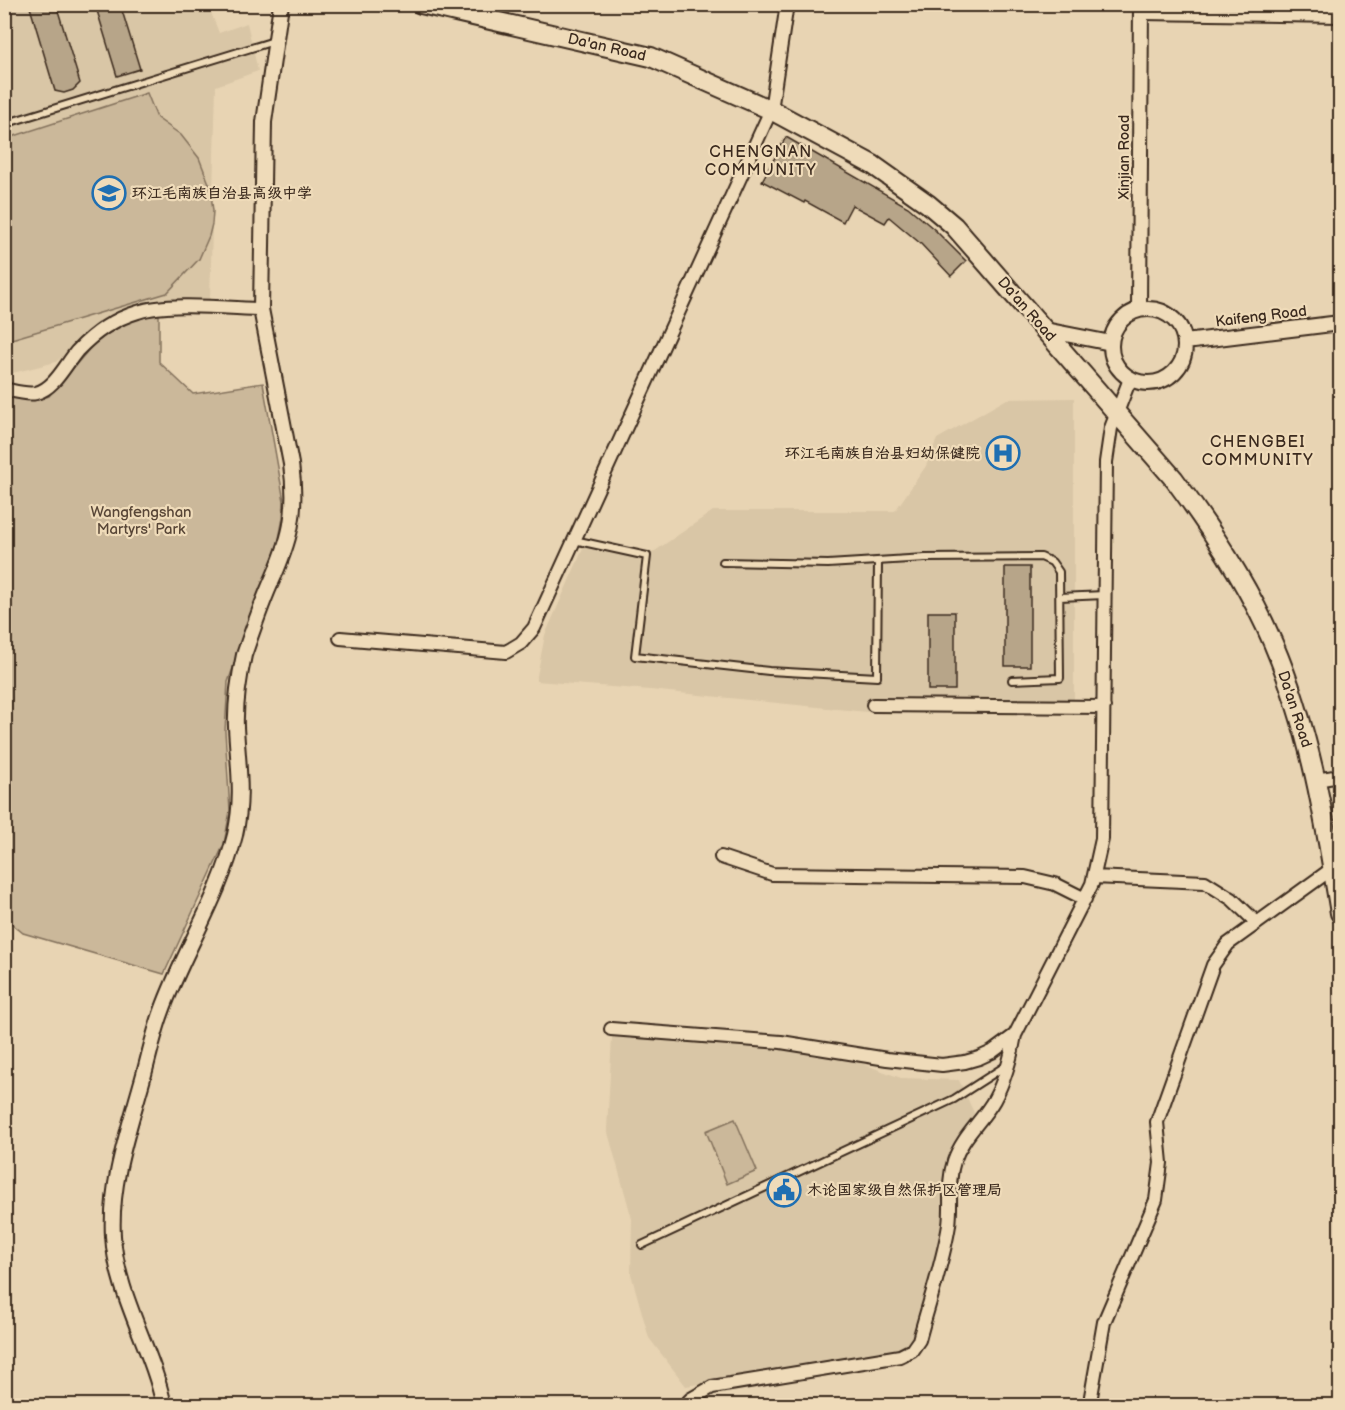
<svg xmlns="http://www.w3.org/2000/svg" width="1345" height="1410" viewBox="0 0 1345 1410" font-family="'Balsamiq Sans','LXGW WenKai TC',sans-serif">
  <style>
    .built { fill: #d9c6a6 }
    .green { fill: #cbb89a; stroke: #83715c; stroke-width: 1.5 }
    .building { fill: #b7a589; stroke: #3b2a1e; stroke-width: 1.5 }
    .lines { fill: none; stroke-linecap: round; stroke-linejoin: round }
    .service-casing { stroke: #3b2a1e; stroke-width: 10 }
    .minor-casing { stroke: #3b2a1e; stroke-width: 16 }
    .tertiary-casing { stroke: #3b2a1e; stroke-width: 18 }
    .primary-casing { stroke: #3b2a1e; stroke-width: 22 }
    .service { stroke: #efdbb9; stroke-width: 6 }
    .minor { stroke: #efdbb9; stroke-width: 12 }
    .tertiary { stroke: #efdbb9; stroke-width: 14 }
    .primary { stroke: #efdbb9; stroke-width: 18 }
    .labels { text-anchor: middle; stroke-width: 4.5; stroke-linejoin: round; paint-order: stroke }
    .street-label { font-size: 15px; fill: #3b2a1e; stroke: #efdbb9 }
    .poi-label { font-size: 15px; font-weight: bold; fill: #3b2a1e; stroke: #efdbb9; text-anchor: start }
    .park-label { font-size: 15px; fill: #584637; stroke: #efdbb9 }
    .neighbourhood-label { font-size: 16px; letter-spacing: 1.5px; fill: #3b2a1e; stroke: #efdbb9 }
  </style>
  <rect width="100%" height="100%" fill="#e8d4b3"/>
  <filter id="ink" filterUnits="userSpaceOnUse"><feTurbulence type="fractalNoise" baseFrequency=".0167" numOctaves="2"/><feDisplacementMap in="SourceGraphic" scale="12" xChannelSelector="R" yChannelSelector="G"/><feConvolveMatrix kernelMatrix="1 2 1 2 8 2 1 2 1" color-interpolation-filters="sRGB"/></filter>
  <g filter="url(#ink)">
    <path class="built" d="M4 5H208L219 33 247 23 258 71 216 86 210 299H153L109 315 56 362 5 375Z
      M1074 398V699L868 700 867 712 650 690 536 681 545 635 587 540 652 553 713 511H895L926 466 937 439 1007 399Z
      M612 1037 768 1046 850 1059 901 1078 959 1080 974 1113 946 1160 942 1241 915 1338 894 1352 686 1386 649 1338 631 1274 632 1219 607 1129Z"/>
    <path class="green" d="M147 93 157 118 181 135 199 158 210 186 213 211 212 224 209 236 199 259 167 293 5 341V139Z
      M159 313V362L193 394 263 383 284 501 283 518 278 544 228 682 225 731 230 811 224 844 164 974 23 933 5 918V394L34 401 49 396 98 339 130 321Z
      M735 1119 757 1171 727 1184 706 1131Z"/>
    <path class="building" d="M29 4H56L80 83 73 90 64 93 55 91Z
      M95 4H120L140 69 117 76Z
      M786 137 908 207 935 230 966 261 951 276 921 244 889 217 885 223 852 205 843 222 805 201 804 203 762 181Z
      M1005 567H1030V666H1005Z
      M928 612H955V690H928Z"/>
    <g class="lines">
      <g class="service-casing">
        <path id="service" d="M4 124 274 41
          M574 540 647 556 635 656 769 671 877 677 878 561
          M723 562 828 564 925 558 1041 557 1052 562 1059 572 1060 678 1012 680
          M1060 597 1104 595
          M642 1245 954 1099 1007 1065"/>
      </g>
      <g class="minor-casing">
        <path id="minor" d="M1141 13 1340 16
          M4 389C14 391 26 395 36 393 55 388 65 365 77 351 93 334 114 319 138 312 168 302 226 308 261 309
          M340 638 506 652 521 643 534 628 771 110 787 4
          M873 705 1104 707
          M1316 780 1340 776
          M721 857 772 874 1025 877 1055 884 1085 899
          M1094 877 1205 882 1232 899 1257 923
          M611 1029 781 1042 887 1059 942 1065 965 1062 979 1058 992 1052 1015 1035
          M1091 1396 1104 1322 1156 1200 1161 1163 1157 1122 1213 965 1228 944 1333 868
          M684 1406 691 1399 712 1387 900 1356 912 1350 919 1340C929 1302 943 1263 949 1225 952 1203 947 1182 954 1161 962 1137 982 1121 994 1100 1005 1080 1011 1058 1015 1035L1092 884 1102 839 1106 462 1111 428 1130 379"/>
      </g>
      <g class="tertiary-casing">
        <path id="tertiary" d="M1111 346a37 37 0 1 1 74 0a37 37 0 1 1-74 0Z
          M1139 310 1141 4
          M1045 330 1111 343
          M1185 342 1340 323
          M164 1406C152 1347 117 1297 113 1236 110 1184 127 1135 141 1085 148 1061 153 1035 162 1011 183 952 220 897 235 835 244 795 238 766 236 727 235 702 239 678 244 655 252 632 260 608 270 585 290 541 298 513 291 464L261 309 264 122 281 4"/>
      </g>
      <g class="primary-casing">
        <path id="primary" d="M421 4 651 57 771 110 873 165 928 204 954 226 1174 479C1212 530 1248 584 1273 643 1310 729 1325 821 1340 913"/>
      </g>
      <use href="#service" class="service"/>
      <use href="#minor" class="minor"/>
      <use href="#tertiary" class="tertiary"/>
      <use href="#primary" class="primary"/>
    </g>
  </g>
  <defs>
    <g id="school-ring" transform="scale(1.725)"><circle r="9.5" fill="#efdbb9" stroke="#1f6fb2" stroke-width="1.5"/><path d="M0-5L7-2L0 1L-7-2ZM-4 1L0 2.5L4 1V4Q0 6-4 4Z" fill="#1f6fb2"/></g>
    <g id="hospital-ring" transform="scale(1.725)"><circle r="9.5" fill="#efdbb9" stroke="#1f6fb2" stroke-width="1.5"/><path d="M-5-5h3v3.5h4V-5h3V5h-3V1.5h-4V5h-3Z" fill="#1f6fb2"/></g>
    <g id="civic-ring" transform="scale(1.725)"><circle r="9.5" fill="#efdbb9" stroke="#1f6fb2" stroke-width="1.5"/><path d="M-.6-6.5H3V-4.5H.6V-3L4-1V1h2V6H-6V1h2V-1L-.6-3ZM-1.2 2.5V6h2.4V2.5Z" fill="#1f6fb2"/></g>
  </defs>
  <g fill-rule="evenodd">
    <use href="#school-ring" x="109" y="193"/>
    <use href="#hospital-ring" x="1003" y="453"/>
    <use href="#civic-ring" x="784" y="1190"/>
  </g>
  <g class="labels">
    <g class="street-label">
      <text transform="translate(607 47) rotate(13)" y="5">Da'an Road</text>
      <text transform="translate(1124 157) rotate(-90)" y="5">Xinjian Road</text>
      <text transform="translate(1027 309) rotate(49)" y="5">Da'an Road</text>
      <text transform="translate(1261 316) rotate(-7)" y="5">Kaifeng Road</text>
      <text transform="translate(1295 709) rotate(72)" y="5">Da'an Road</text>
    </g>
    <g class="poi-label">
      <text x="132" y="198">环江毛南族自治县高级中学</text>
      <text x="980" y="458" text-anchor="end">环江毛南族自治县妇幼保健院</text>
      <text x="807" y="1195">木论国家级自然保护区管理局</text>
    </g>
    <g class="park-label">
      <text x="141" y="517">Wangfengshan<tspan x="141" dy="17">Martyrs' Park</tspan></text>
    </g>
    <g class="neighbourhood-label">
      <text x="761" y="157">CHENGNAN<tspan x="761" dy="18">COMMUNITY</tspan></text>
      <text x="1258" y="447">CHENGBEI<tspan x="1258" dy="18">COMMUNITY</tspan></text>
    </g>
  </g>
  <rect width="1345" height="1410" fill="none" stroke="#efdbb9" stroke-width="24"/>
  <rect x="12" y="12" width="1321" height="1386" fill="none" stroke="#3b2a1e" stroke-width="2" filter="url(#ink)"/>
</svg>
